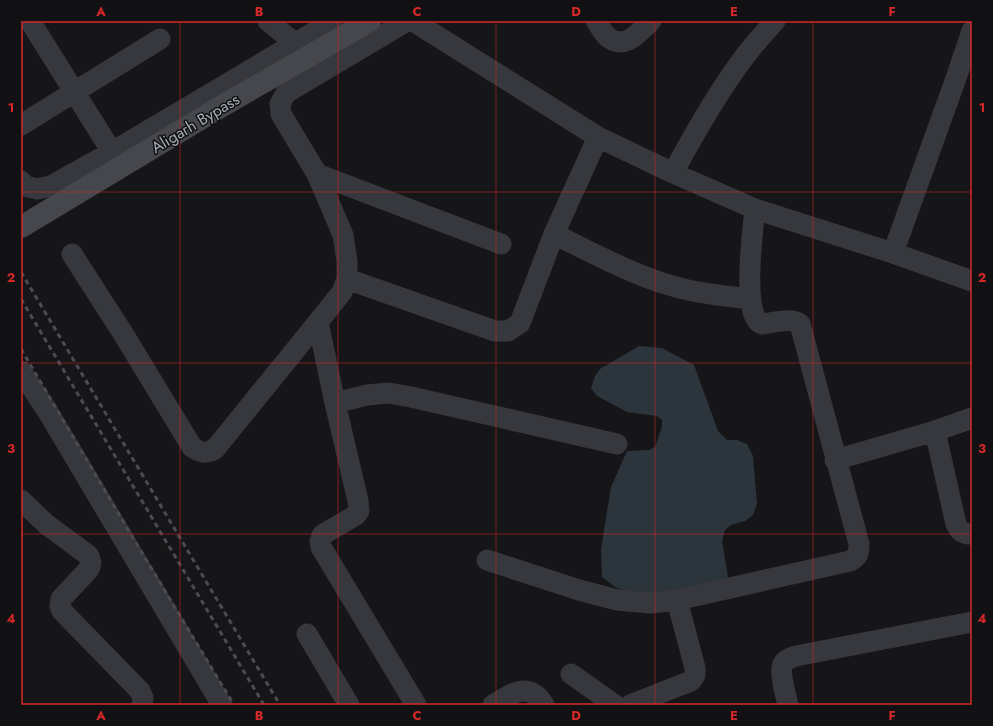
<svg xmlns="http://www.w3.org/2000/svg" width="993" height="726" viewBox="0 0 993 726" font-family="Jost,sans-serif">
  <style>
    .water { fill: #2c353c }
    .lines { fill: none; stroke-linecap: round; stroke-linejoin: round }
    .street { stroke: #37383d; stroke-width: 21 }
    .secondary { stroke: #45474d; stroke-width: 22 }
    .rail { stroke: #4a4c52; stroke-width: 3; stroke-dasharray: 5 4; stroke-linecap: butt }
    .grid { fill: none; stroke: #d62828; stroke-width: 1; stroke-opacity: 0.55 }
    .labels { text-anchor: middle; stroke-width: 3; stroke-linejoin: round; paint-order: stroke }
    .street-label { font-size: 16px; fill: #a8adb8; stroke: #111113 }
    .neatline { fill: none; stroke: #d62828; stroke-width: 1.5 }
    .grid-label { font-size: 13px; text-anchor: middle; font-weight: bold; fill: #d62828 }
  </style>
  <rect width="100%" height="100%" fill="#161618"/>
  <path class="water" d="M639 346 662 348 694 365 718 431 727 440H737L747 444 753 456 757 504 753 515 745 521 731 525 725 530 722 541 728 577 709 588 636 596 615 587 602 577 601 549 611 487 627 451 649 450 655 447 662 427V420L657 416 627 412 597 396 591 388 595 376 600 369Z"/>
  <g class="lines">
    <path class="street" d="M30 21 112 152
      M268 21 296 44
      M407 21 286 93 280 104 281 114 317 174 343 235 347 261V279L342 292 318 322 335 403 367 395 389 393 411 397 617 444
      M413 21 598 137 673 173 755 209 893 253 972 281
      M596 21C600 26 604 35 609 38 626 50 639 32 651 21
      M21 125 160 39
      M673 173C695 132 717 93 745 56 754 44 765 32 775 21
      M317 174 501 244
      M21 181 25 186 37 189 51 186 112 152 333 21
      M554 234C591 252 629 273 669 285 695 293 723 296 750 299
      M893 253 955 81 972 31
      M72 254 124 335 192 447C201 453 205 454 215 449L318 322
      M347 279 495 331H508L520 323 554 234 598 137
      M21 371 48 412 222 705
      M335 403 358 501 359 511 356 515 322 535 320 541 321 547 416 705
      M935 431 956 524C960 532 963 534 972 534
      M835 460 935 431 972 418
      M21 500 46 524 88 555C91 560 92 563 89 569L61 599 60 606 62 611 140 691 143 698 142 705
      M487 560 579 590 617 600 650 603 677 600 850 561C858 557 859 553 859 544L800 324C792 317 772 323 762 324 741 318 753 228 755 209
      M307 634 349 705
      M571 674 615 705
      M493 705C511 694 529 680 544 705
      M630 705 691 681 695 675V668L677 600
      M788 705C786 696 779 672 783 664 786 659 791 658 796 656L972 622"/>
    <path class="secondary" d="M21 227 222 106 370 21"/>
    <path class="rail" d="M21 272 280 705
      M21 299 264 705
      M21 349 136 543 234 705"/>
  </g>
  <path class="grid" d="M180 21V705M338 21V705M496 21V705M655 21V705M813 21V705M21 192H972M21 363H972M21 534H972"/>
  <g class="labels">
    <g class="street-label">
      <text transform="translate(195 123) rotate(-31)" y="6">Aligarh Bypass</text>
    </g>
  </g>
  <rect width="993" height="726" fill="none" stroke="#111113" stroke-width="44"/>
  <rect x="22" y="22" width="949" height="682" class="neatline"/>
  <g class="grid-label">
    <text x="101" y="16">A</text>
    <text x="259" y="16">B</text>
    <text x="417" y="16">C</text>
    <text x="576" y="16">D</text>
    <text x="734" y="16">E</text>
    <text x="892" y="16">F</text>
    <text x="11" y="112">1</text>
    <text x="982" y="112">1</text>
    <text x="11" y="282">2</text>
    <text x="982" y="282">2</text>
    <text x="11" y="453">3</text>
    <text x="982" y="453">3</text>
    <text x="11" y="623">4</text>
    <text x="982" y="623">4</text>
    <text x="101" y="720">A</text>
    <text x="259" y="720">B</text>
    <text x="417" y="720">C</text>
    <text x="576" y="720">D</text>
    <text x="734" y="720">E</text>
    <text x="892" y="720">F</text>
  </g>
</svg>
